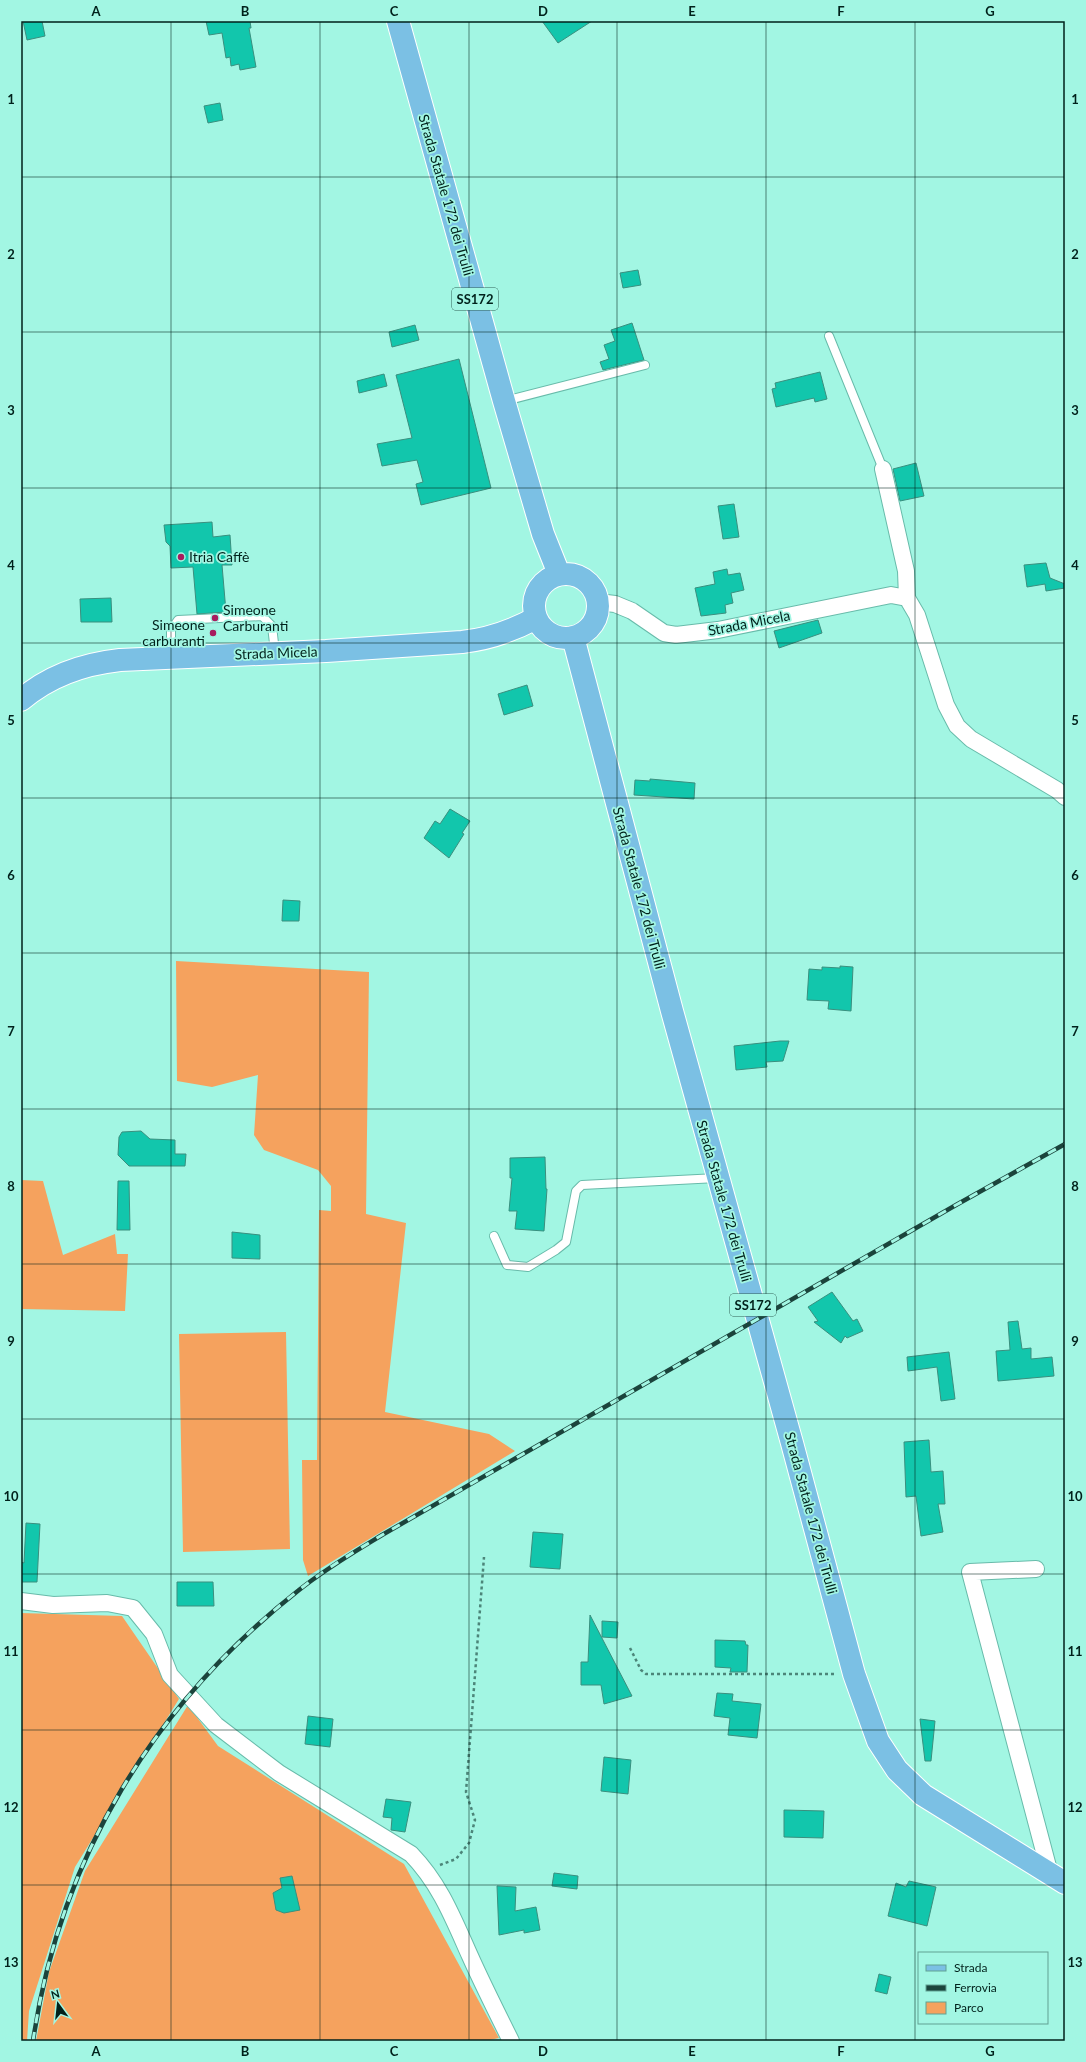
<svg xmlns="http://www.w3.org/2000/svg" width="1086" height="2062" viewBox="0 0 1086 2062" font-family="Lato,sans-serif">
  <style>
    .green { fill: #f5a25e }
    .building { fill: #12c6ac; stroke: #3a8f7e }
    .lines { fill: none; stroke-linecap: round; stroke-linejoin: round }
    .service-casing { stroke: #68bbaa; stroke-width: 10 }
    .minor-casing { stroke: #68bbaa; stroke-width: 18 }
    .primary-casing { stroke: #fff; stroke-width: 24 }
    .path { stroke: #4c8579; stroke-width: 2.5; stroke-dasharray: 3 3; stroke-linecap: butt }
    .service { stroke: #fff; stroke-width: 8 }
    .minor { stroke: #fff; stroke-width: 16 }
    .primary { stroke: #7bc0e4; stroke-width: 22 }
    .rail-casing { stroke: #1b443c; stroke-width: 4.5 }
    .rail { stroke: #a2f6e3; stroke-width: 3; stroke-dasharray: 9; stroke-linecap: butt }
    .grid { fill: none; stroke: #00211b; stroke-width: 1; stroke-opacity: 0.55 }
    .poi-dot { fill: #a71b5e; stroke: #a2f6e3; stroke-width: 1.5 }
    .labels { text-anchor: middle; stroke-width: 3.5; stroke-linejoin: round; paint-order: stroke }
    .shield { fill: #a2f6e3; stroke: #316157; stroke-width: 1 }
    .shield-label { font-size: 13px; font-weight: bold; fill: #00211b }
    .street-label { font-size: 14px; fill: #00211b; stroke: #a2f6e3 }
    .poi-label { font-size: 14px; fill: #00211b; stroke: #a2f6e3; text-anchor: start }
    .neatline { fill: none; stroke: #00211b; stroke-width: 1.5 }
    .grid-label { font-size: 13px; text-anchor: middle; font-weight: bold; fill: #00211b }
  </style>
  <rect width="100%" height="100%" fill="#a2f6e3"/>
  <path class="green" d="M176 961 369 972 366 1214 406 1223 385 1412 489 1434 515 1451 308 1576 303 1560 302 1460H317L319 1210 331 1211V1186L318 1170 264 1150 254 1135 258 1075 212 1087 177 1081Z
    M21 1180 43 1181 63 1255 115 1234 117 1254H128L125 1311 21 1309Z
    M286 1332 290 1549 183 1552 179 1334Z
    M21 1613 122 1616 179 1699 75 1867 29 2011 27 2041H21Z
    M188 1705 218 1746 404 1864 499 2038 485 2041H36L49 1972 85 1871Z"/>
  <path class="building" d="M23 21H42L45 36 27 40Z
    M206 21H250L251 28H249L256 67 240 70 239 64 231 66 230 57 226 58 222 33 209 35Z
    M542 21H592L558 43Z
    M220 103 223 120 208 123 204 106Z
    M638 270 641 285 623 288 620 273Z
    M632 323 644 360 603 370 600 362 609 359 604 345 615 341 611 330Z
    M415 325 419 340 392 347 389 332Z
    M459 359 491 488 421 505 416 484 423 482 417 460 382 466 377 444 412 438 396 375Z
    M820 372 827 399 815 402 814 398 776 407 772 389 776 388 775 383Z
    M384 374 387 386 359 393 357 381Z
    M916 463 924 496 900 501 893 469Z
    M734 504 739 537 723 539 718 506Z
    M212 522 213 537 230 535 232 565H222L226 612 197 614 193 567 171 568 170 546 166 542 164 525Z
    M1046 563 1050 578 1065 584V588L1046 591 1045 584 1027 587 1024 565Z
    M727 569 728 575 740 573 744 590 731 593 733 603 725 605 726 613 701 616 695 588 715 584 713 572Z
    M111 598 112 622H81L80 599Z
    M818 620 822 633 779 648 774 631Z
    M527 685 533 706 504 715 498 694Z
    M650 779 695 783 694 799 634 795 635 780 650 781Z
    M450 809 470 821 462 833 464 834 449 858 424 838 435 821 440 824Z
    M283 900 300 901 299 921H282Z
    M840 966 853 967 851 1011 828 1009 829 1001 807 1000 809 969 822 970V967L840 968Z
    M780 1041H789L783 1061 766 1062 767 1067 736 1070 734 1046Z
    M141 1131 150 1139 175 1140V1154H186L185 1166H129L118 1155 119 1137 122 1132Z
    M545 1157 546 1189H547L544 1231 515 1229 517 1211H509L512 1178H510V1158Z
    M118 1181H129L130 1230H117Z
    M232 1232 260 1235V1259L232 1258Z
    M832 1292 853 1321 857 1319 863 1331 847 1338 845 1336 841 1343 814 1322 818 1321 808 1307Z
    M1018 1321 1022 1349 1031 1348V1359L1052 1357 1054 1376 998 1381 996 1351 1010 1350 1008 1322Z
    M949 1352 955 1399 941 1401 937 1367 908 1371 907 1357Z
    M929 1440 931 1472 943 1471 945 1504H938L943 1532 921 1536 916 1496 906 1497 904 1442Z
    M26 1523 40 1524 37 1582H21V1562L24 1563Z
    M533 1532 563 1534 560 1569 530 1567Z
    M177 1582H213L214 1606H177Z
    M590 1615 632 1696 604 1704 601 1685H581V1662H588Z
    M602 1621 618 1622 617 1638 602 1637Z
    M715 1640 745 1641 746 1645H748L747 1672H730L731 1668 715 1667Z
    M717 1693 733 1694 732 1701 761 1704 757 1738 728 1735 730 1718 714 1716Z
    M308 1716 333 1719 330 1747 305 1744Z
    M920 1719 935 1721 931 1761H925Z
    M604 1757 631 1760 628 1794 601 1791Z
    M386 1799 411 1802 405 1832 391 1830 392 1818 383 1817Z
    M784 1810 824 1811 823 1838 784 1837Z
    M554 1873 578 1876 577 1889 552 1886Z
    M292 1876 300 1910 284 1913 276 1910 273 1893 282 1888 280 1878Z
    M909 1881 936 1887 927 1926 888 1916 896 1883 906 1887Z
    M497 1886 516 1887 515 1911 536 1907 540 1930 524 1933V1930L499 1935Z
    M879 1974 891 1977 887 1994 875 1991Z"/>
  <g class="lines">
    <g class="service-casing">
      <path id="service" d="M829 336 883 469
        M505 401 645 365
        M171 657V630L178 620 262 616 272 626 275 652
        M494 1236 507 1265 528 1267 556 1250 566 1242 576 1191 582 1185 717 1178"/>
    </g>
    <g class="minor-casing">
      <path id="minor" d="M883 469 906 571 907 598
        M598 602 615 604 632 611 664 633 676 635 718 630 891 595 907 598 917 615 946 705 957 726 971 739 1057 790 1065 797
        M1036 1569 970 1572 1050 1874
        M21 1601 53 1605 107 1603 133 1608 154 1634 170 1675 216 1725 279 1773 411 1854C440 1884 453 1918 470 1956 483 1985 497 2013 511 2041"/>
    </g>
    <g class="primary-casing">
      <path id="primary" d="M398 21 504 401 543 534 559 574
        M534 606a32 32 0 1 1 64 0a32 32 0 1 1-64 0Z
        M573 637 672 1011 792 1443 854 1674 878 1741 897 1770 923 1795 1065 1883
        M21 700C50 675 83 664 120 660L326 651 462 642C489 639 512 631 536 618"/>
    </g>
    <path class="path" d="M630 1648 641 1670 646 1674H835
      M440 1865 456 1859 469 1843 475 1820 466 1792 484 1557"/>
    <use href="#service" class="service"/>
    <use href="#minor" class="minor"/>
    <use href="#primary" class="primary"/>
    <g class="rail-casing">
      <path id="rail" d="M33 2041C60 1857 154 1704 299 1590 325 1569 354 1552 382 1535L956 1205 1065 1144"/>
    </g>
    <use href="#rail" class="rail"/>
  </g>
  <path class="grid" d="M171 21V2041M320 21V2041M469 21V2041M617 21V2041M766 21V2041M915 21V2041M21 177H1065M21 332H1065M21 488H1065M21 643H1065M21 798H1065M21 953H1065M21 1109H1065M21 1264H1065M21 1419H1065M21 1574H1065M21 1730H1065M21 1885H1065"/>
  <g class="poi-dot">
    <circle cx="181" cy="557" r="4"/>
    <circle cx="215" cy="618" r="4"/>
    <circle cx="213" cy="633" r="4"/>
  </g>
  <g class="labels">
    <g class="shield">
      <rect x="452" y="288" width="46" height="22" rx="3"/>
      <rect x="730" y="1294" width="46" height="22" rx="3"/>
    </g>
    <g class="shield-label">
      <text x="475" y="304">SS172</text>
      <text x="753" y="1310">SS172</text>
    </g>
    <g class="street-label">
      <text transform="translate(446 195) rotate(74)" y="5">Strada Statale 172 dei Trulli</text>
      <text transform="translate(749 623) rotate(-11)" y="5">Strada Micela</text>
      <text transform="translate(276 653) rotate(-2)" y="5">Strada Micela</text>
      <text transform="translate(639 888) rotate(75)" y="5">Strada Statale 172 dei Trulli</text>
      <text transform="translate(724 1201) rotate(74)" y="5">Strada Statale 172 dei Trulli</text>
      <text transform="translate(811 1513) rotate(75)" y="5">Strada Statale 172 dei Trulli</text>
    </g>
    <g class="poi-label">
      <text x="189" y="562">Itria Caffè</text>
      <text x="223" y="615">Simeone<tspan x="223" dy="16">Carburanti</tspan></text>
      <text x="205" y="630" text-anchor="end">Simeone<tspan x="205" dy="16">carburanti</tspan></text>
    </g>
  </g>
  <rect width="1086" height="2062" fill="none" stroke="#a2f6e3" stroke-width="44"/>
  <rect x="918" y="1952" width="130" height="72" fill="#a2f6e3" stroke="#61a193"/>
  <rect x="926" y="1965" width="20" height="6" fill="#7bc0e4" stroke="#61a193"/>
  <text x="954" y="1972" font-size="12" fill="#00211b">Strada</text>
  <rect x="926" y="1985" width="20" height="6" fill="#1b443c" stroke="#61a193"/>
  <text x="954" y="1992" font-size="12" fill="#00211b">Ferrovia</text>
  <rect x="926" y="2002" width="20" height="12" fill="#f5a25e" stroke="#61a193"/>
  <text x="954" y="2012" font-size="12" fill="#00211b">Parco</text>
  <g transform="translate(58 2004) rotate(345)" stroke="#a2f6e3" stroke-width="3" paint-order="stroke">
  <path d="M0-3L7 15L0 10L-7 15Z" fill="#00211b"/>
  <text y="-6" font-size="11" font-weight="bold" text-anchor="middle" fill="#00211b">N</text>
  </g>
  <rect x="22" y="22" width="1042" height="2018" class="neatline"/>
  <g class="grid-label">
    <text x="96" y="16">A</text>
    <text x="245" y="16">B</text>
    <text x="394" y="16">C</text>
    <text x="543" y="16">D</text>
    <text x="692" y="16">E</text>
    <text x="841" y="16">F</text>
    <text x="990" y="16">G</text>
    <text x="11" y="104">1</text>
    <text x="1075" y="104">1</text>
    <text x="11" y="259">2</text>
    <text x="1075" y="259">2</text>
    <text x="11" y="415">3</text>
    <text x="1075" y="415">3</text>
    <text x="11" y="570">4</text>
    <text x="1075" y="570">4</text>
    <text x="11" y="725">5</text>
    <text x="1075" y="725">5</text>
    <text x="11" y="880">6</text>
    <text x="1075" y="880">6</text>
    <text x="11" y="1036">7</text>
    <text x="1075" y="1036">7</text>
    <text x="11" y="1191">8</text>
    <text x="1075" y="1191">8</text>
    <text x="11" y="1346">9</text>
    <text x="1075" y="1346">9</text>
    <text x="11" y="1501">10</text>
    <text x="1075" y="1501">10</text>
    <text x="11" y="1656">11</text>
    <text x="1075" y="1656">11</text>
    <text x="11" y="1812">12</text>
    <text x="1075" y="1812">12</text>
    <text x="11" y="1967">13</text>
    <text x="1075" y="1967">13</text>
    <text x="96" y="2056">A</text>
    <text x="245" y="2056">B</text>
    <text x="394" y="2056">C</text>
    <text x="543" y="2056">D</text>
    <text x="692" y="2056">E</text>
    <text x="841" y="2056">F</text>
    <text x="990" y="2056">G</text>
  </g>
</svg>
